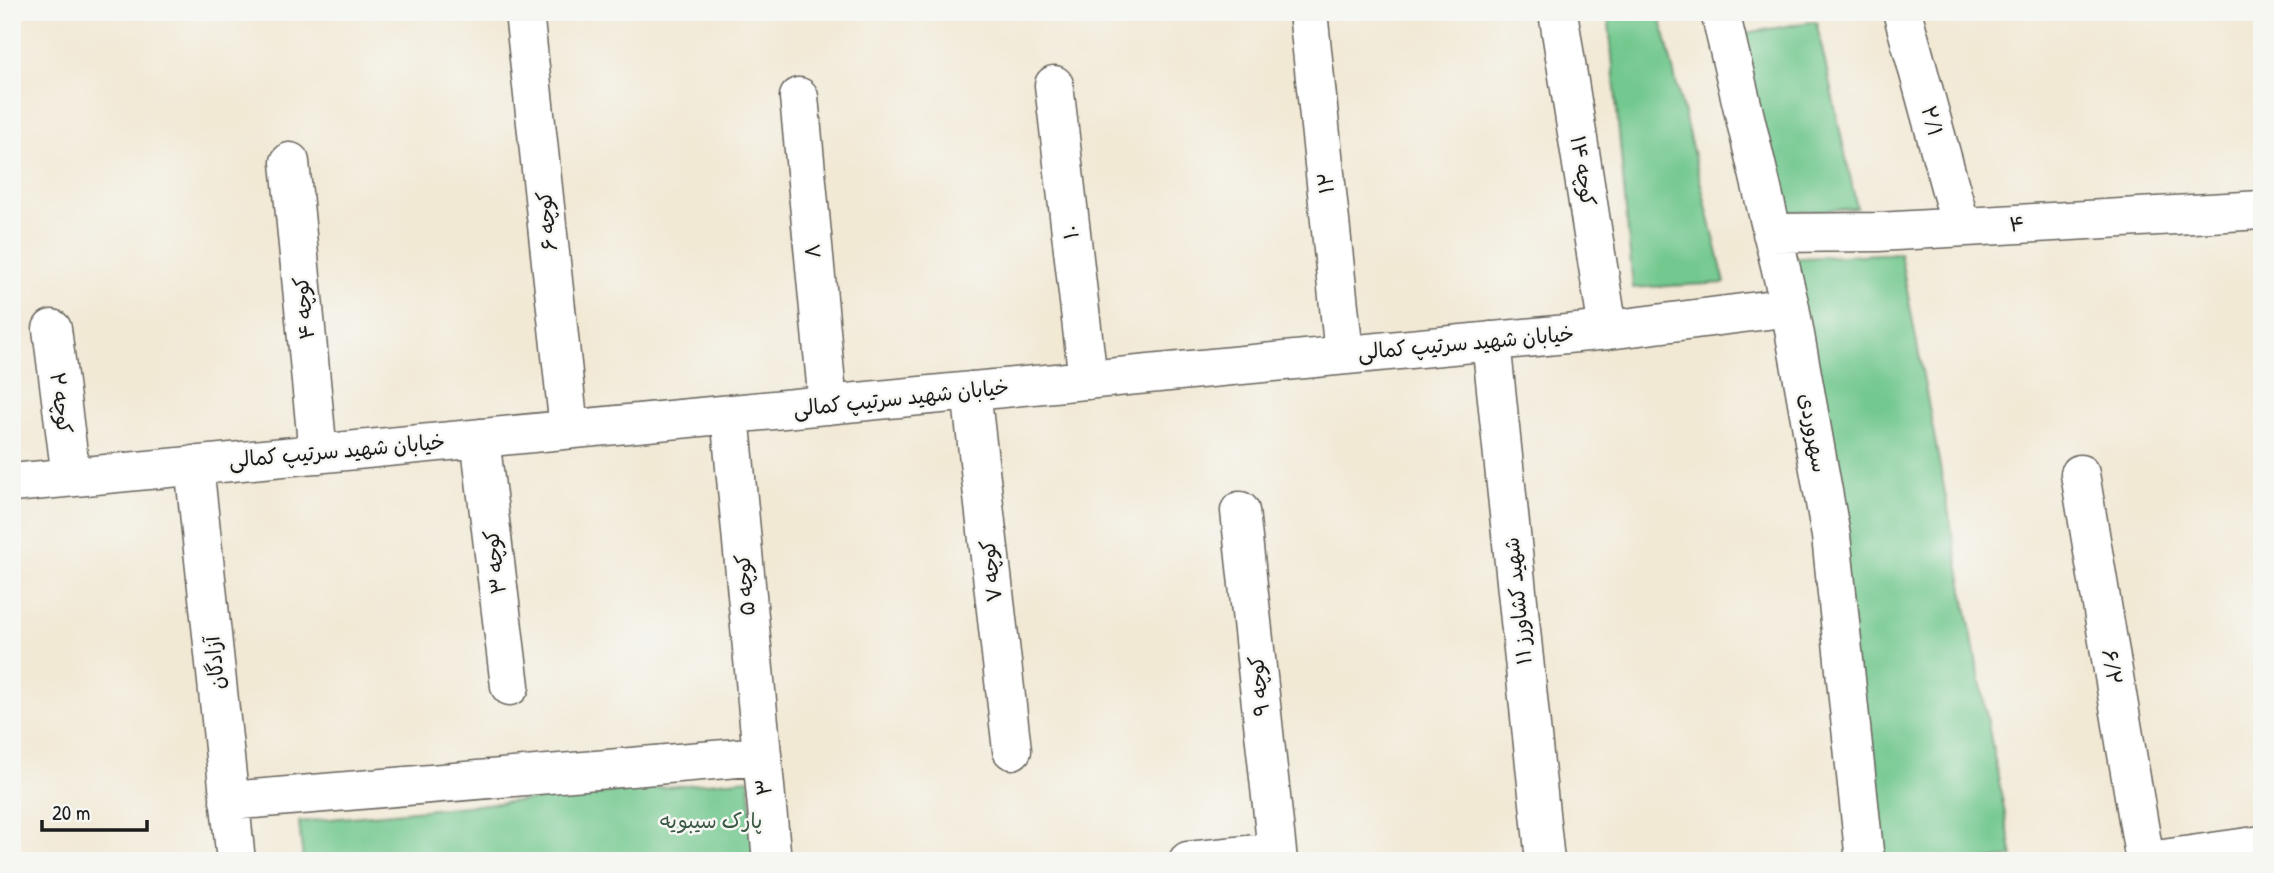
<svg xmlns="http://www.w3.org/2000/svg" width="2274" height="873" viewBox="0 0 2274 873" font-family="'Patrick Hand','Playpen Sans Arabic',sans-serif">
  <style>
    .green { fill: #72c88e; stroke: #477255; stroke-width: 2 }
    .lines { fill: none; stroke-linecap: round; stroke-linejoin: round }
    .minor-casing { stroke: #67645d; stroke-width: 41 }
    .minor { stroke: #fff; stroke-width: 38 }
    .labels { text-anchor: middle; stroke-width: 5; stroke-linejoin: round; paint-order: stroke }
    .street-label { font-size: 21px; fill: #1c1c1c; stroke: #f6f6f2 }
    .park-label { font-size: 21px; fill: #3a5844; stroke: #f6f6f2 }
  </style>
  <rect width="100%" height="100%" fill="#f6f6f2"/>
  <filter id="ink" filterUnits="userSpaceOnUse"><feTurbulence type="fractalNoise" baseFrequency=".0143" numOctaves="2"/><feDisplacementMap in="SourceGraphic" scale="14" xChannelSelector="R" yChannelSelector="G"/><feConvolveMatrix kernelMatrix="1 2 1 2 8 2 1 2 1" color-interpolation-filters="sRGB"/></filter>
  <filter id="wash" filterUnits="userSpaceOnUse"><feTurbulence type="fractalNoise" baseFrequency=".00686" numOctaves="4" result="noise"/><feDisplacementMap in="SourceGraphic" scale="28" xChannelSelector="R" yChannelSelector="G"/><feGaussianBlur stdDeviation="1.57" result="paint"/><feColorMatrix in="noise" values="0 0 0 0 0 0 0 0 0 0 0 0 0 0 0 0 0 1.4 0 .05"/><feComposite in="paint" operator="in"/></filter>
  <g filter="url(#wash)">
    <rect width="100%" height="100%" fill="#f2e9d5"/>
    <path class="green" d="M1608 12H1659L1725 283 1633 288Z
      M1816 21 1857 208 1782 213 1735 35Z
      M1900 253 2013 857 1983 861H1878L1782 259Z
      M749 779 756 861H303L299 822Z"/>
  </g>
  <g filter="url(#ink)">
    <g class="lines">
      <g class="minor-casing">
        <path id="minor" d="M524 12 569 429
          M1308 12 1344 354
          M1558 12 1608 330
          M1720 12 1790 307 1831 536 1865 861
          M1903 15 1961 227
          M1054 85 1088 380
          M799 97 828 405
          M290 162 318 454
          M1772 233 1878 232 2262 210
          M52 329 71 477
          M1491 341 1545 861
          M971 391 1012 750
          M730 414 772 861
          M480 438 510 686
          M194 465 236 861
          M2080 474 2145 861
          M12 483 1608 330 1790 307
          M1240 511 1278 861
          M229 801 761 756
          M1188 861 1277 852
          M2149 861 2262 845"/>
      </g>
      <use href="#minor" class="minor"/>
    </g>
  </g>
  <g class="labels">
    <g class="street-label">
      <text transform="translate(1932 121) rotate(75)" y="7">۲/۱</text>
      <text transform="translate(1583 171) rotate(81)" y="7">کوچه ۱۴</text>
      <text transform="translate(1326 183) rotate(-96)" y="7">۱۲</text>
      <text transform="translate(547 221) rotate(-96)" y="7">کوچه ۶</text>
      <text transform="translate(2017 224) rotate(-3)" y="7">۴</text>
      <text transform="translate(1071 232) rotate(-96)" y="7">۱۰</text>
      <text transform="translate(813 251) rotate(-95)" y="7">۸</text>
      <text transform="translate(304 308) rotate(-96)" y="7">کوچه ۴</text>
      <text transform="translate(1466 343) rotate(-5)" y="7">خیابان شهید سرتیپ کمالی</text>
      <text transform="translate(901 398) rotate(-6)" y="7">خیابان شهید سرتیپ کمالی</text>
      <text transform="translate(61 403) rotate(83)" y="7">کوچه ۲</text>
      <text transform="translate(1813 433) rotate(80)" y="7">سهروردی</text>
      <text transform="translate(337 451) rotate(-5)" y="7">خیابان شهید سرتیپ کمالی</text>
      <text transform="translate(495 562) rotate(-97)" y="7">کوچه ۳</text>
      <text transform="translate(991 571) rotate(-97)" y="7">کوچه ۷</text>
      <text transform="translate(745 585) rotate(-95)" y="7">کوچه ۵</text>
      <text transform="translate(1518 601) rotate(-96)" y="7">۱۱ شهید کشاورز</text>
      <text transform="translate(215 663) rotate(-96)" y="7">آزادگان</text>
      <text transform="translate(2112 667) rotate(81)" y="7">۶/۲</text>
      <text transform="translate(1259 686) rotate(-96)" y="7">کوچه ۹</text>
      <text transform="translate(764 787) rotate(-96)" y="7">۳</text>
    </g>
    <g class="park-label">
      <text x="711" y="828">پارک سیبویه</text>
    </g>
  </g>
  <rect width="2274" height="873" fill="none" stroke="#f6f6f2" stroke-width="42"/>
  <path d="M42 820v10h105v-10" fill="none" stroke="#1c1c1c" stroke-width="3.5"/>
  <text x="52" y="820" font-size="21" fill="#1c1c1c" stroke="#f6f6f2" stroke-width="5" paint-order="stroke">20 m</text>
</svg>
